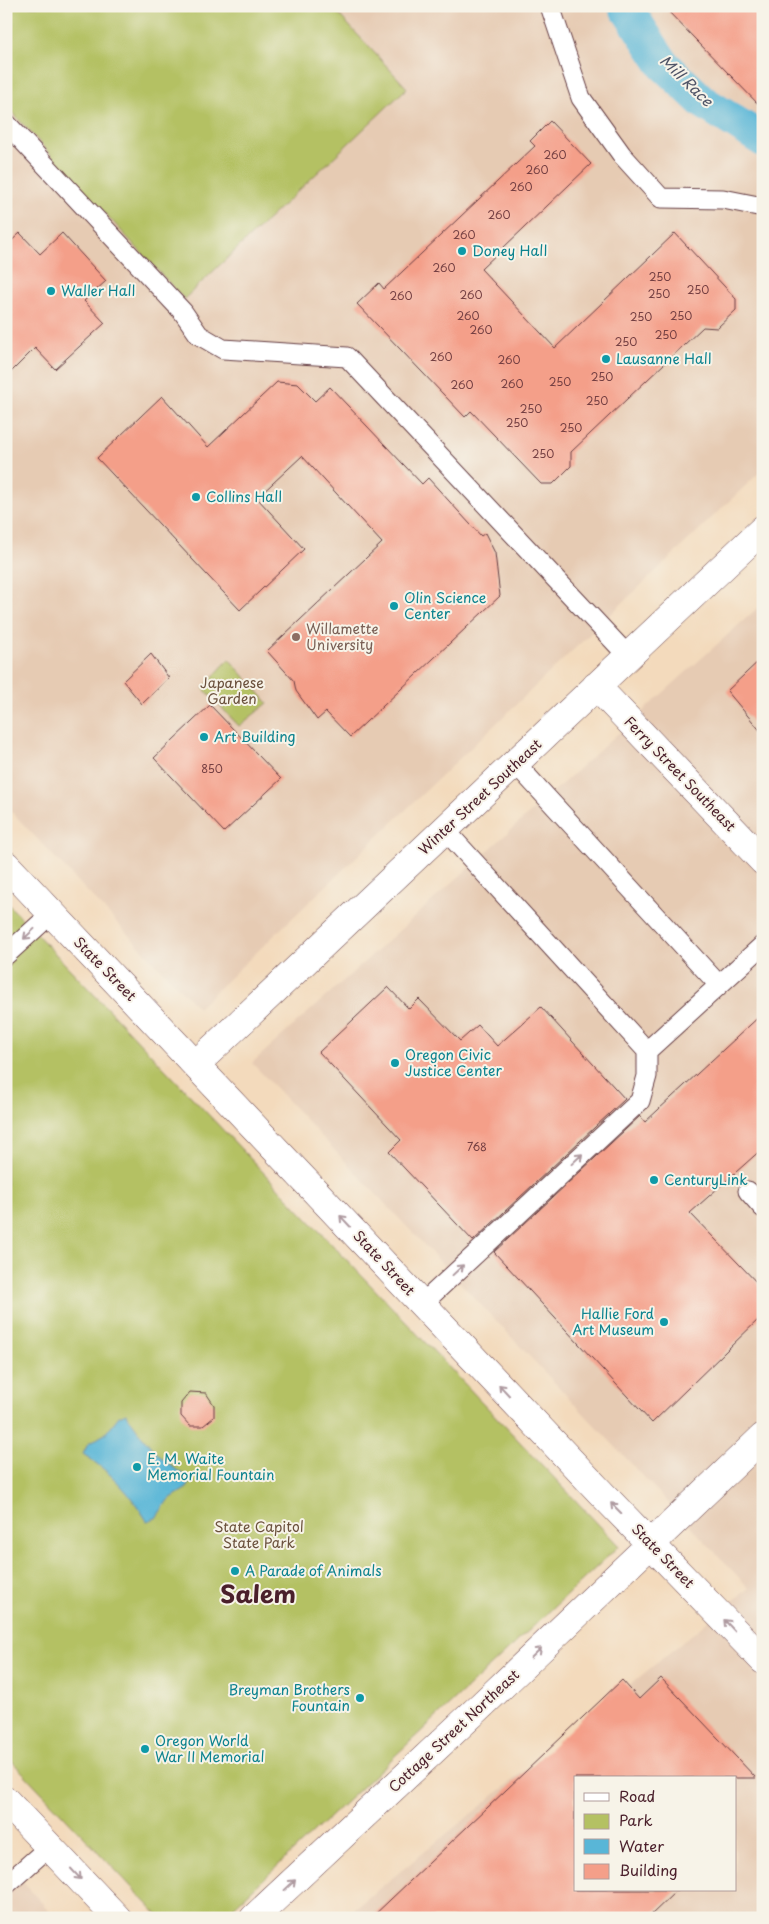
<svg xmlns="http://www.w3.org/2000/svg" width="769" height="1924" viewBox="0 0 769 1924" font-family="'Playpen Sans',sans-serif">
  <style>
    .built { fill: #e6cbb3; fill-rule: evenodd }
    .green { fill: #b4c163; stroke: #7f7047 }
    .water { fill: #59b6d7; stroke: #526a81 }
    .lines { fill: none; stroke-linecap: round; stroke-linejoin: round }
    .canal { stroke: #59b6d7; stroke-width: 34 }
    .building { fill: #f49f89 }
    .service-casing { stroke: #633b41; stroke-width: 21 }
    .minor-casing { stroke: #633b41; stroke-width: 29 }
    .tertiary-casing { stroke: #633b41; stroke-width: 29 }
    .secondary-casing { stroke: #633b41; stroke-width: 29 }
    .service { stroke: #fff; stroke-width: 19 }
    .minor { stroke: #fff; stroke-width: 28 }
    .tertiary { stroke: #fff; stroke-width: 28 }
    .secondary { stroke: #fff; stroke-width: 28 }
    .oneway { stroke: #ae9aa0 }
    .culture-dot { fill: #0f9aa8; stroke: #f7f3e8; stroke-width: 2 }
    .education-dot { fill: #8d6e63; stroke: #f7f3e8; stroke-width: 2 }
    .labels { text-anchor: middle; stroke-width: 4; stroke-linejoin: round; paint-order: stroke }
    .number-label { font-size: 11px; fill: #743f42 }
    .culture-label { font-size: 14px; fill: #0d838f; stroke: #f7f3e8; text-anchor: start }
    .education-label { font-size: 14px; fill: #785e54; stroke: #f7f3e8; text-anchor: start }
    .park-label { font-size: 14px; fill: #6a503c; stroke: #f7f3e8 }
    .street-label { font-size: 14px; fill: #4a1f2b; stroke: #f7f3e8 }
    .water-label { font-size: 15px; font-style: italic; fill: #4f5467; stroke: #f7f3e8 }
    .town-label { font-size: 24px; font-weight: bold; fill: #4a1f2b; stroke: #f7f3e8 }
  </style>
  <rect width="100%" height="100%" fill="#f7f3e8"/>
  <filter id="ink" filterUnits="userSpaceOnUse"><feTurbulence type="fractalNoise" baseFrequency=".02" numOctaves="2"/><feDisplacementMap in="SourceGraphic" scale="10" xChannelSelector="R" yChannelSelector="G"/><feConvolveMatrix kernelMatrix="1 2 1 2 8 2 1 2 1" color-interpolation-filters="sRGB"/></filter>
  <filter id="wash" filterUnits="userSpaceOnUse"><feTurbulence type="fractalNoise" baseFrequency=".0096" numOctaves="4" result="noise"/><feDisplacementMap in="SourceGraphic" scale="20" xChannelSelector="R" yChannelSelector="G"/><feGaussianBlur stdDeviation="1.12" result="paint"/><feColorMatrix in="noise" values="0 0 0 0 0 0 0 0 0 0 0 0 0 0 0 0 0 1.4 0 .05"/><feComposite in="paint" operator="in"/></filter>
  <g filter="url(#wash)">
    <rect width="100%" height="100%" fill="#f3dabc"/>
    <path class="built" d="M331 6H763V469L198 1008 6 806V106L184 299 406 88Z
      M763 603V1918H343L749 1588 252 1063ZM575 1778H735V1890H575Z
      M6 1864 56 1918H6Z"/>
    <path class="green" d="M6 6H331L407 88 184 299 6 106Z
      M229 659 268 703 239 726 203 688Z
      M6 902 619 1546 222 1918H161L6 1755Z"/>
    <path class="water" d="M126 1413C143 1440 162 1463 191 1479L187 1488 168 1500 156 1518 147 1521C130 1493 111 1472 83 1454L88 1444 105 1434 119 1416Z"/>
    <g class="lines">
      <path class="canal" d="M625 6 664 65 703 102 763 140"/>
    </g>
    <g id="blocks">
      <path class="building" d="M663 6H763V109Z
        M550 121 591 164 481 269 555 348 675 233 736 299V310L717 328 703 327 571 452V466L553 484H541L471 411 465 417 357 304 379 283 384 289 535 146 530 141Z
        M20 233 40 254 62 233 106 281 84 301 105 323 55 369 35 348 6 377V246Z
        M277 382 298 384 315 401 330 387 422 484 428 478 481 536 485 533 495 553 500 596 350 737 326 712 317 720 296 691 294 681 267 651 382 543 302 456 257 498 304 549 240 610 97 458 162 396 208 447Z
        M151 654 169 678 142 704 123 681Z
        M763 657V734L727 691Z
        M210 705 281 779 224 832 154 758Z
        M388 987 409 1009 419 999 460 1041 478 1025 497 1046 541 1007 625 1099 473 1241 389 1152 401 1140 319 1052Z
        M763 1013V1148L690 1213 763 1289V1315L652 1423 494 1252 640 1116 645 1122Z
        M190 1392 206 1393 214 1405V1417L203 1426H190L181 1416V1403Z
        M661 1678 756 1778H575V1890H677L648 1918H371L622 1680 639 1699Z"/>
    </g>
  </g>
  <g filter="url(#ink)">
    <use href="#blocks" fill-opacity="0" stroke="#633b41" stroke-width="1"/>
    <g class="lines">
      <g class="service-casing">
        <path id="service" d="M550 6 581 98 622 155 661 198 723 199 763 207
          M6 123 183 312 199 335 223 349 347 357 628 656
          M515 763 719 985
          M6 955 52 913
          M647 1051 763 945
          M748 1191 763 1208
          M423 1303 640 1101 647 1076V1051L445 830
          M6 1885 50 1846"/>
      </g>
      <g class="minor-casing">
        <path id="minor" d="M196 1064 243 1020"/>
      </g>
      <g class="tertiary-casing">
        <path id="tertiary" d="M596 686 763 861
          M243 1020 763 529
          M254 1918 484 1703 763 1437"/>
      </g>
      <g class="secondary-casing">
        <path id="secondary" d="M6 865 603 1495 763 1660
          M6 1801 117 1918"/>
      </g>
      <use href="#service" class="service"/>
      <use href="#minor" class="minor"/>
      <use href="#tertiary" class="tertiary"/>
      <use href="#secondary" class="secondary"/>
    </g>
    <defs><path id="oneway-shaft" d="M-6 0H5M1.5-3L5.5 0L1.5 3" fill="none" stroke-width="1.6" stroke-linecap="round" stroke-linejoin="round" transform="scale(1.25)"/></defs>
    <g class="oneway">
      <use href="#oneway-shaft" transform="translate(29 934) rotate(137)"/>
      <use href="#oneway-shaft" transform="translate(577 1159) rotate(-43)"/>
      <use href="#oneway-shaft" transform="translate(345 1221) rotate(-133)"/>
      <use href="#oneway-shaft" transform="translate(458 1270) rotate(-43)"/>
      <use href="#oneway-shaft" transform="translate(504 1390) rotate(-133)"/>
      <use href="#oneway-shaft" transform="translate(616 1508) rotate(-135)"/>
      <use href="#oneway-shaft" transform="translate(729 1625) rotate(-133)"/>
      <use href="#oneway-shaft" transform="translate(536 1653) rotate(-44)"/>
      <use href="#oneway-shaft" transform="translate(76 1874) rotate(47)"/>
      <use href="#oneway-shaft" transform="translate(290 1885) rotate(-43)"/>
    </g>
  </g>
  <g class="culture-dot">
    <circle cx="462" cy="251" r="5"/>
    <circle cx="51" cy="291" r="5"/>
    <circle cx="606" cy="359" r="5"/>
    <circle cx="196" cy="497" r="5"/>
    <circle cx="394" cy="606" r="5"/>
    <circle cx="204" cy="737" r="5"/>
    <circle cx="395" cy="1063" r="5"/>
    <circle cx="654" cy="1180" r="5"/>
    <circle cx="664" cy="1322" r="5"/>
    <circle cx="137" cy="1467" r="5"/>
    <circle cx="235" cy="1571" r="5"/>
    <circle cx="360" cy="1698" r="5"/>
    <circle cx="145" cy="1749" r="5"/>
  </g>
  <circle class="education-dot" cx="296" cy="637" r="5"/>
  <g class="labels">
    <g class="number-label">
      <text x="555" y="159">260</text>
      <text x="537" y="174">260</text>
      <text x="521" y="191">260</text>
      <text x="499" y="219">260</text>
      <text x="464" y="239">260</text>
      <text x="444" y="272">260</text>
      <text x="660" y="281">250</text>
      <text x="698" y="294">250</text>
      <text x="659" y="298">250</text>
      <text x="471" y="299">260</text>
      <text x="401" y="300">260</text>
      <text x="468" y="320">260</text>
      <text x="681" y="320">250</text>
      <text x="641" y="321">250</text>
      <text x="481" y="334">260</text>
      <text x="666" y="339">250</text>
      <text x="626" y="346">250</text>
      <text x="441" y="361">260</text>
      <text x="509" y="364">260</text>
      <text x="602" y="381">250</text>
      <text x="560" y="386">250</text>
      <text x="512" y="388">260</text>
      <text x="462" y="389">260</text>
      <text x="597" y="405">250</text>
      <text x="531" y="413">250</text>
      <text x="517" y="427">250</text>
      <text x="571" y="432">250</text>
      <text x="543" y="458">250</text>
      <text x="212" y="773">850</text>
      <text x="477" y="1151">768</text>
    </g>
    <g class="culture-label">
      <text x="472" y="256">Doney Hall</text>
      <text x="61" y="296">Waller Hall</text>
      <text x="616" y="364">Lausanne Hall</text>
      <text x="206" y="502">Collins Hall</text>
      <text x="404" y="603">Olin Science<tspan x="404" dy="16">Center</tspan></text>
      <text x="214" y="742">Art Building</text>
      <text x="405" y="1060">Oregon Civic<tspan x="405" dy="16">Justice Center</tspan></text>
      <text x="664" y="1185">CenturyLink</text>
      <text x="654" y="1319" text-anchor="end">Hallie Ford<tspan x="654" dy="16">Art Museum</tspan></text>
      <text x="147" y="1464">E. M. Waite<tspan x="147" dy="16">Memorial Fountain</tspan></text>
      <text x="245" y="1576">A Parade of Animals</text>
      <text x="350" y="1695" text-anchor="end">Breyman Brothers<tspan x="350" dy="16">Fountain</tspan></text>
      <text x="155" y="1746">Oregon World<tspan x="155" dy="16">War II Memorial</tspan></text>
    </g>
    <g class="education-label">
      <text x="306" y="634">Willamette<tspan x="306" dy="16">University</tspan></text>
    </g>
    <g class="park-label">
      <text x="232" y="688">Japanese<tspan x="232" dy="16">Garden</tspan></text>
      <text x="259" y="1532">State Capitol<tspan x="259" dy="16">State Park</tspan></text>
    </g>
    <g class="street-label">
      <text transform="translate(680 774) rotate(46)" y="5">Ferry Street Southeast</text>
      <text transform="translate(480 797) rotate(-43)" y="5">Winter Street Southeast</text>
      <text transform="translate(105 969) rotate(46)" y="5">State Street</text>
      <text transform="translate(384 1263) rotate(47)" y="5">State Street</text>
      <text transform="translate(663 1556) rotate(46)" y="5">State Street</text>
      <text transform="translate(454 1731) rotate(-43)" y="5">Cottage Street Northeast</text>
    </g>
    <g class="water-label">
      <text transform="translate(686 81) rotate(44)" y="5">Mill Race</text>
    </g>
    <g class="town-label">
      <text x="258" y="1603">Salem</text>
    </g>
  </g>
  <rect width="769" height="1924" fill="none" stroke="#f7f3e8" stroke-width="25"/>
  <rect x="574" y="1776" width="162" height="115" fill="#f7f3e8" stroke="#b29e9c"/>
  <rect x="584" y="1793" width="25" height="8" fill="#ffffff" stroke="#b29e9c"/>
  <text x="619" y="1802" font-size="15" fill="#4a1f2b">Road</text>
  <rect x="584" y="1814" width="25" height="15" fill="#b4c163" stroke="#b29e9c"/>
  <text x="619" y="1826" font-size="15" fill="#4a1f2b">Park</text>
  <rect x="584" y="1839" width="25" height="15" fill="#59b6d7" stroke="#b29e9c"/>
  <text x="619" y="1852" font-size="15" fill="#4a1f2b">Water</text>
  <rect x="584" y="1864" width="25" height="15" fill="#f49f89" stroke="#b29e9c"/>
  <text x="619" y="1876" font-size="15" fill="#4a1f2b">Building</text>
</svg>
